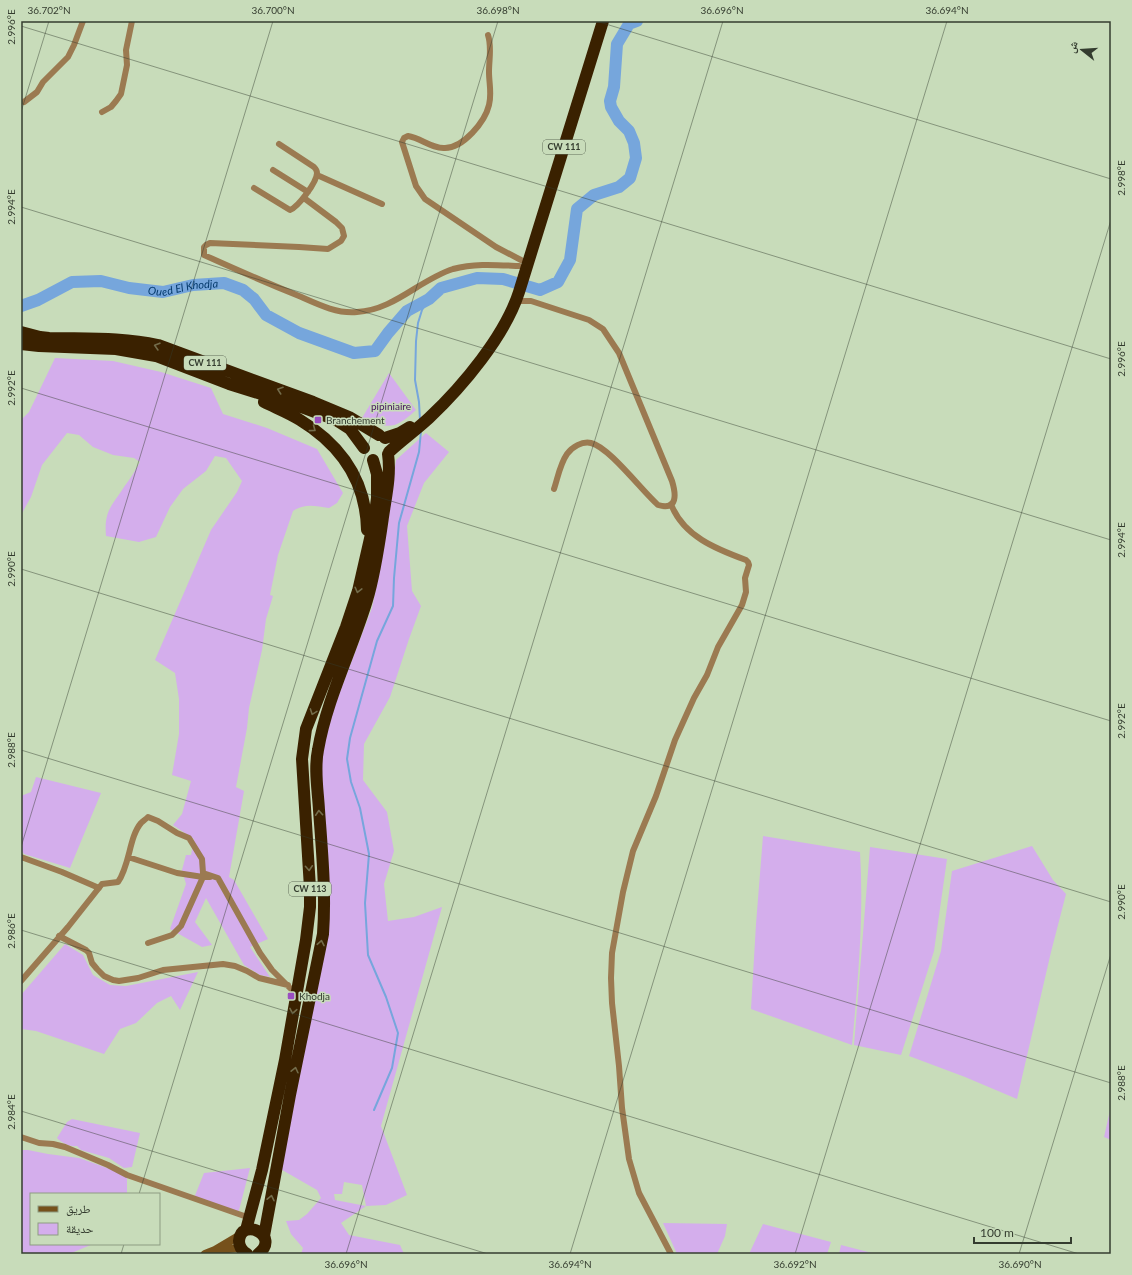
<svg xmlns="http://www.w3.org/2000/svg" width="1132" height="1275" viewBox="0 0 1132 1275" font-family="Lato,'Noto Naskh Arabic',sans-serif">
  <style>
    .green { fill: #d4aeec; fill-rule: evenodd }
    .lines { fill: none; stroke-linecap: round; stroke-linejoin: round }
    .stream { stroke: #76a6dc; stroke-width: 2 }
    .river { stroke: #76a6dc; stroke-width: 12 }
    .street { stroke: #9b7a51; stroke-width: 6 }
    .secondary { stroke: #76511b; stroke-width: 8 }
    .highway { stroke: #3a2100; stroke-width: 12 }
    .oneway { stroke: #736c4a }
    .ticks { fill: none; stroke: #343c2f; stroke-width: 1; stroke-opacity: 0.45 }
    .poi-dot { fill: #9a4fc1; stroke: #c8dcba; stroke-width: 1.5 }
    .labels { text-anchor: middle; stroke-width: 3; stroke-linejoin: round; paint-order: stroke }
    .shield { fill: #c8dcba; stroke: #606c59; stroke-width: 1 }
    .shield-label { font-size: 9px; font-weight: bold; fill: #343c2f }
    .park-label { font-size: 10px; fill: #43125a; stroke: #c8dcba }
    .poi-label { font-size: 10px; fill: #343c2f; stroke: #c8dcba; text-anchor: start }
    .water-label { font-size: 11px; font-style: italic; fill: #053a6c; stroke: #c8dcba }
    .neatline { fill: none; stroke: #343c2f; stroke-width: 1.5 }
    .ticks-label { font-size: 10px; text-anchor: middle; fill: #343c2f }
  </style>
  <rect width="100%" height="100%" fill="#c8dcba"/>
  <path class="green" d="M55 358 113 361 161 372 211 388 223 414 267 428 317 449 343 493 337 503 329 508C315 506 305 503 293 511L278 555 270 595 273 596 266 619 262 650 249 708 247 728 236 787 244 791 229 877 234 880 268 939 250 947 270 977 260 975 244 965 206 898 195 922 212 945 202 947 170 929 186 884 182 870 186 855H191L194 839 173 825 182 814 191 781 172 775 179 734V699L175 673 155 660 211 530 237 492 242 481 226 458 215 456 206 471 183 489 170 507 156 537 139 542 106 536C104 511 111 507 124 487 130 479 135 471 140 462L134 458 113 455 93 447 79 435 67 433 42 465 31 497 21 515V420L29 412Z
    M389 373 416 410C394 430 389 429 362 418Z
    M426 433 449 452 424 483 407 526 412 591 421 606 409 639 390 697 364 744 363 780 387 812 394 851 384 884 388 921 414 917 442 907 381 1126 407 1195 386 1205 366 1206 341 1223 349 1235 400 1245 404 1254H301L303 1248 291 1234 286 1221 299 1220 307 1214 321 1198 317 1190 277 1167 323 934 320 752 336 702 372 608 380 568 396 460ZM344 1182 362 1185 366 1206 335 1200 334 1194H342Z
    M36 777 101 793 70 868 24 854 21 850V796L31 792Z
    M763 836 860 852C864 916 858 981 852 1045L751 1009 756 924Z
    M1032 846 1053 880 1066 894 1051 952 1017 1099 965 1077 909 1056 941 951 952 871Z
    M870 847 947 859 934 951 901 1055 854 1045Z
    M65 944 83 955 93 975 110 985 126 986 198 972 180 1010 171 996 157 1003 136 1023 120 1029 104 1054 36 1031 21 1029V995Z
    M1111 1106V1140L1104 1137Z
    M72 1119 140 1133 132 1167 124 1168 109 1158 81 1150 77 1146C70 1147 62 1143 57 1138L67 1122Z
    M21 1150H28L48 1154 79 1158 127 1175V1194H31V1244H93L69 1254H23L21 1252Z
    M250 1168 238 1214 194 1198 204 1173Z
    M663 1223 727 1224 725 1236 717 1254H677Z
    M763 1224 831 1242 827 1254H749Z
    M841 1245 876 1254H839Z"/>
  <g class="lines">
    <path class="stream" d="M420 420 419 402 415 380 416 341 418 323 422 310 429 299
      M374 1110 392 1068 398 1033 386 997 368 955 365 903 369 854 360 808 351 782 347 759 350 738 377 641 393 606 394 578 399 523 419 452 421 431"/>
    <path class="river" id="s1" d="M21 306 38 300 72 282 101 281 129 288 163 292 193 285 224 283 243 290 254 299 266 315 299 333 354 353 375 351 388 333 407 311 429 299 441 288 477 278 503 279 540 290 558 282 570 260 577 209 594 195 619 187 630 178 636 158 634 143 629 131 619 121 611 107 610 101 614 87 617 44 629 24 637 21"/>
    <path class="street" d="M488 35C492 47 489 59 489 72 489 83 492 94 489 105 485 122 463 148 445 148 432 149 421 138 408 136L404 138 402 142 416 186 425 199 496 247 521 260
      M24 102 37 92 43 82 68 57 74 45 83 21
      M102 112 111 107 116 101 121 94 127 65 126 50 132 21
      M273 170 308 192
      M317 175 382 204
      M254 188 290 210C298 207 317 182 317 173 317 170 316 169 314 167L279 144
      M304 198 336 222 342 228 344 236 341 241 328 249 299 247 210 243 206 245 204 247V255C235 269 267 283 299 296 317 304 337 314 357 312 394 310 419 280 453 269 475 263 497 265 519 266
      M517 301H531L589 320 603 329 619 353 672 481C676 494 678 511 658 505 642 491 609 447 591 443 582 441 572 447 567 454 560 464 558 477 554 489
      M21 857 62 872 99 888
      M128 857 177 873 203 877
      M59 936 86 950 89 953 92 963 97 969 104 976 113 980 119 981 138 978 163 970 223 964 235 966 247 971 259 978 288 985
      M148 943 172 935 181 926 203 877H210
      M21 981 68 927 102 884 118 882C130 865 129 837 141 823 143 821 146 819 148 817L158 821 177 833 189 838 202 859 203 873 218 878 260 953 272 970 296 994
      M21 1137 39 1143 53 1144 65 1147 108 1165 127 1175 250 1218
      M671 1254 639 1193 629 1159 622 1108 619 1066 612 1003 611 978 612 953 623 892 633 851 656 796 675 740 694 698 707 675 718 647 742 605 746 592 745 578 749 565 748 562 746 560C716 549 683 536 671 504"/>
    <path class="secondary" d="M217 1250 240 1248
      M205 1254 215 1250 242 1234"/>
    <path class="highway" d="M21 332 40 337 49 338C85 339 122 337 158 345L313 402 349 417 379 435
      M21 344 39 346 116 349 156 356 229 384 293 404 336 420 350 429 364 448
      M264 402C276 408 289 413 300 420 341 445 366 481 367 530
      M385 438 400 433 410 427
      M389 452C402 440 416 430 429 418 462 387 505 336 519 292L603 21
      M246 1230 262 1170 285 1060 306 940 310 907V888L302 759 306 729 346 627 358 591 374 521 377 498V474L373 460
      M264 1236 290 1095 323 934C326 893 322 851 319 810 318 791 314 769 318 750 327 698 352 650 367 600 375 574 379 545 383 517 386 496 391 475 388 454
      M247 1254C242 1251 239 1247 239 1241 241 1216 282 1236 258 1254"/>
  </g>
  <defs><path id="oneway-chevron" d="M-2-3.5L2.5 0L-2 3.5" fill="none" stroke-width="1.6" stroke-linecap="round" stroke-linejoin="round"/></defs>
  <g class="oneway">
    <use href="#oneway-chevron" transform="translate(157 346) rotate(-164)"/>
    <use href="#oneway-chevron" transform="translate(280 390) rotate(-161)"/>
    <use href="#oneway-chevron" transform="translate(313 429) rotate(37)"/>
    <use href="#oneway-chevron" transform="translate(358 590) rotate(104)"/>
    <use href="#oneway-chevron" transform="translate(313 712) rotate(110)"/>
    <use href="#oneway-chevron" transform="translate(319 813) rotate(-94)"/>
    <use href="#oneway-chevron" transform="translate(309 868) rotate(86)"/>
    <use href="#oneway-chevron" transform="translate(321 943) rotate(-79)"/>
    <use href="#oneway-chevron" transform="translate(293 1011) rotate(100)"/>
    <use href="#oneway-chevron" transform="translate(295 1070) rotate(-77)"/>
    <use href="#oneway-chevron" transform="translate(271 1198) rotate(-78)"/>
  </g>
  <path class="ticks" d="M596 21 1111 179M21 26 1111 359M21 112 49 21M21 207 1111 540M21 388 1111 721M21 569 1111 902M21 750 1111 1083M21 847 273 21M21 930 1079 1254M21 1111 488 1254M139 1194 498 21M121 1254 124 1244M346 1254 723 21M570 1254 947 21M795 1254 1111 220M1019 1254 1111 954"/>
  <g class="poi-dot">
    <rect x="314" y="416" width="8" height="8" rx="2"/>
    <rect x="287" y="992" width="8" height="8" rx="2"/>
  </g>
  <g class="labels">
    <g class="shield">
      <rect x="543" y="140" width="42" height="14" rx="3"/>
      <rect x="184" y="356" width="42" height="14" rx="3"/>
      <rect x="289" y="882" width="42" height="14" rx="3"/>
    </g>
    <g class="shield-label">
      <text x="564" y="150">CW 111</text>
      <text x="205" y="366">CW 111</text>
      <text x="310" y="892">CW 113</text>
    </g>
    <g class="park-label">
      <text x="391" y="410">pipiniaire</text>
    </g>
    <g class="poi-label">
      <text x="326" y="424">Branchement</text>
      <text x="299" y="1000">Khodja</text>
    </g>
    <g class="water-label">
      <text dy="4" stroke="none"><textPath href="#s1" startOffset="169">Oued El Khodja</textPath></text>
    </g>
  </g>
  <rect width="1132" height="1275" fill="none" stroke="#c8dcba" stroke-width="44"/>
  <rect x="30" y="1193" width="130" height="52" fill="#c8dcba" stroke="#8d9c82"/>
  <rect x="38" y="1206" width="20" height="6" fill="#76511b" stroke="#8d9c82"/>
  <text x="66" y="1213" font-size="12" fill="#343c2f">طريق</text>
  <rect x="38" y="1223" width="20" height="12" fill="#d4aeec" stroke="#8d9c82"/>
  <text x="66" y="1233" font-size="12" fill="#343c2f">حديقة</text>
  <g transform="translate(1082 50) rotate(287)" stroke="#c8dcba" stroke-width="3" paint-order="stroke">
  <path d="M0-3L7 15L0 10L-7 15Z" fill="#343c2f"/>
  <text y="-6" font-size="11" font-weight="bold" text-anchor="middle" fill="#343c2f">ش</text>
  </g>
  <path d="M974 1237v6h97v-6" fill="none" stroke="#343c2f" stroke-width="2"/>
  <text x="980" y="1237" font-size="12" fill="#343c2f" stroke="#c8dcba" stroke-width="3" paint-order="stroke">100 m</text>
  <rect x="22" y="22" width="1088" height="1231" class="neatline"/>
  <g class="ticks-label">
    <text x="49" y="14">36.702°N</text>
    <text x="273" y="14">36.700°N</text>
    <text x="498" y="14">36.698°N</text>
    <text x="722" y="14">36.696°N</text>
    <text x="947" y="14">36.694°N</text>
    <text transform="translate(11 27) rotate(-90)" y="4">2.996°E</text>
    <text transform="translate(1121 178) rotate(-90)" y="4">2.998°E</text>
    <text transform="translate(11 207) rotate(-90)" y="4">2.994°E</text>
    <text transform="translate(1121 359) rotate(-90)" y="4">2.996°E</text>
    <text transform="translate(11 388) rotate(-90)" y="4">2.992°E</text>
    <text transform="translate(1121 540) rotate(-90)" y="4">2.994°E</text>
    <text transform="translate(11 569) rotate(-90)" y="4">2.990°E</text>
    <text transform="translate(1121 721) rotate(-90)" y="4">2.992°E</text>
    <text transform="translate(11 750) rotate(-90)" y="4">2.988°E</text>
    <text transform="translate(1121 902) rotate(-90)" y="4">2.990°E</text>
    <text transform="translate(11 931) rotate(-90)" y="4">2.986°E</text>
    <text transform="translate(1121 1083) rotate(-90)" y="4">2.988°E</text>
    <text transform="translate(11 1112) rotate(-90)" y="4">2.984°E</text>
    <text x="346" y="1268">36.696°N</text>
    <text x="570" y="1268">36.694°N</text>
    <text x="795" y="1268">36.692°N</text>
    <text x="1020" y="1268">36.690°N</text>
  </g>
</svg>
